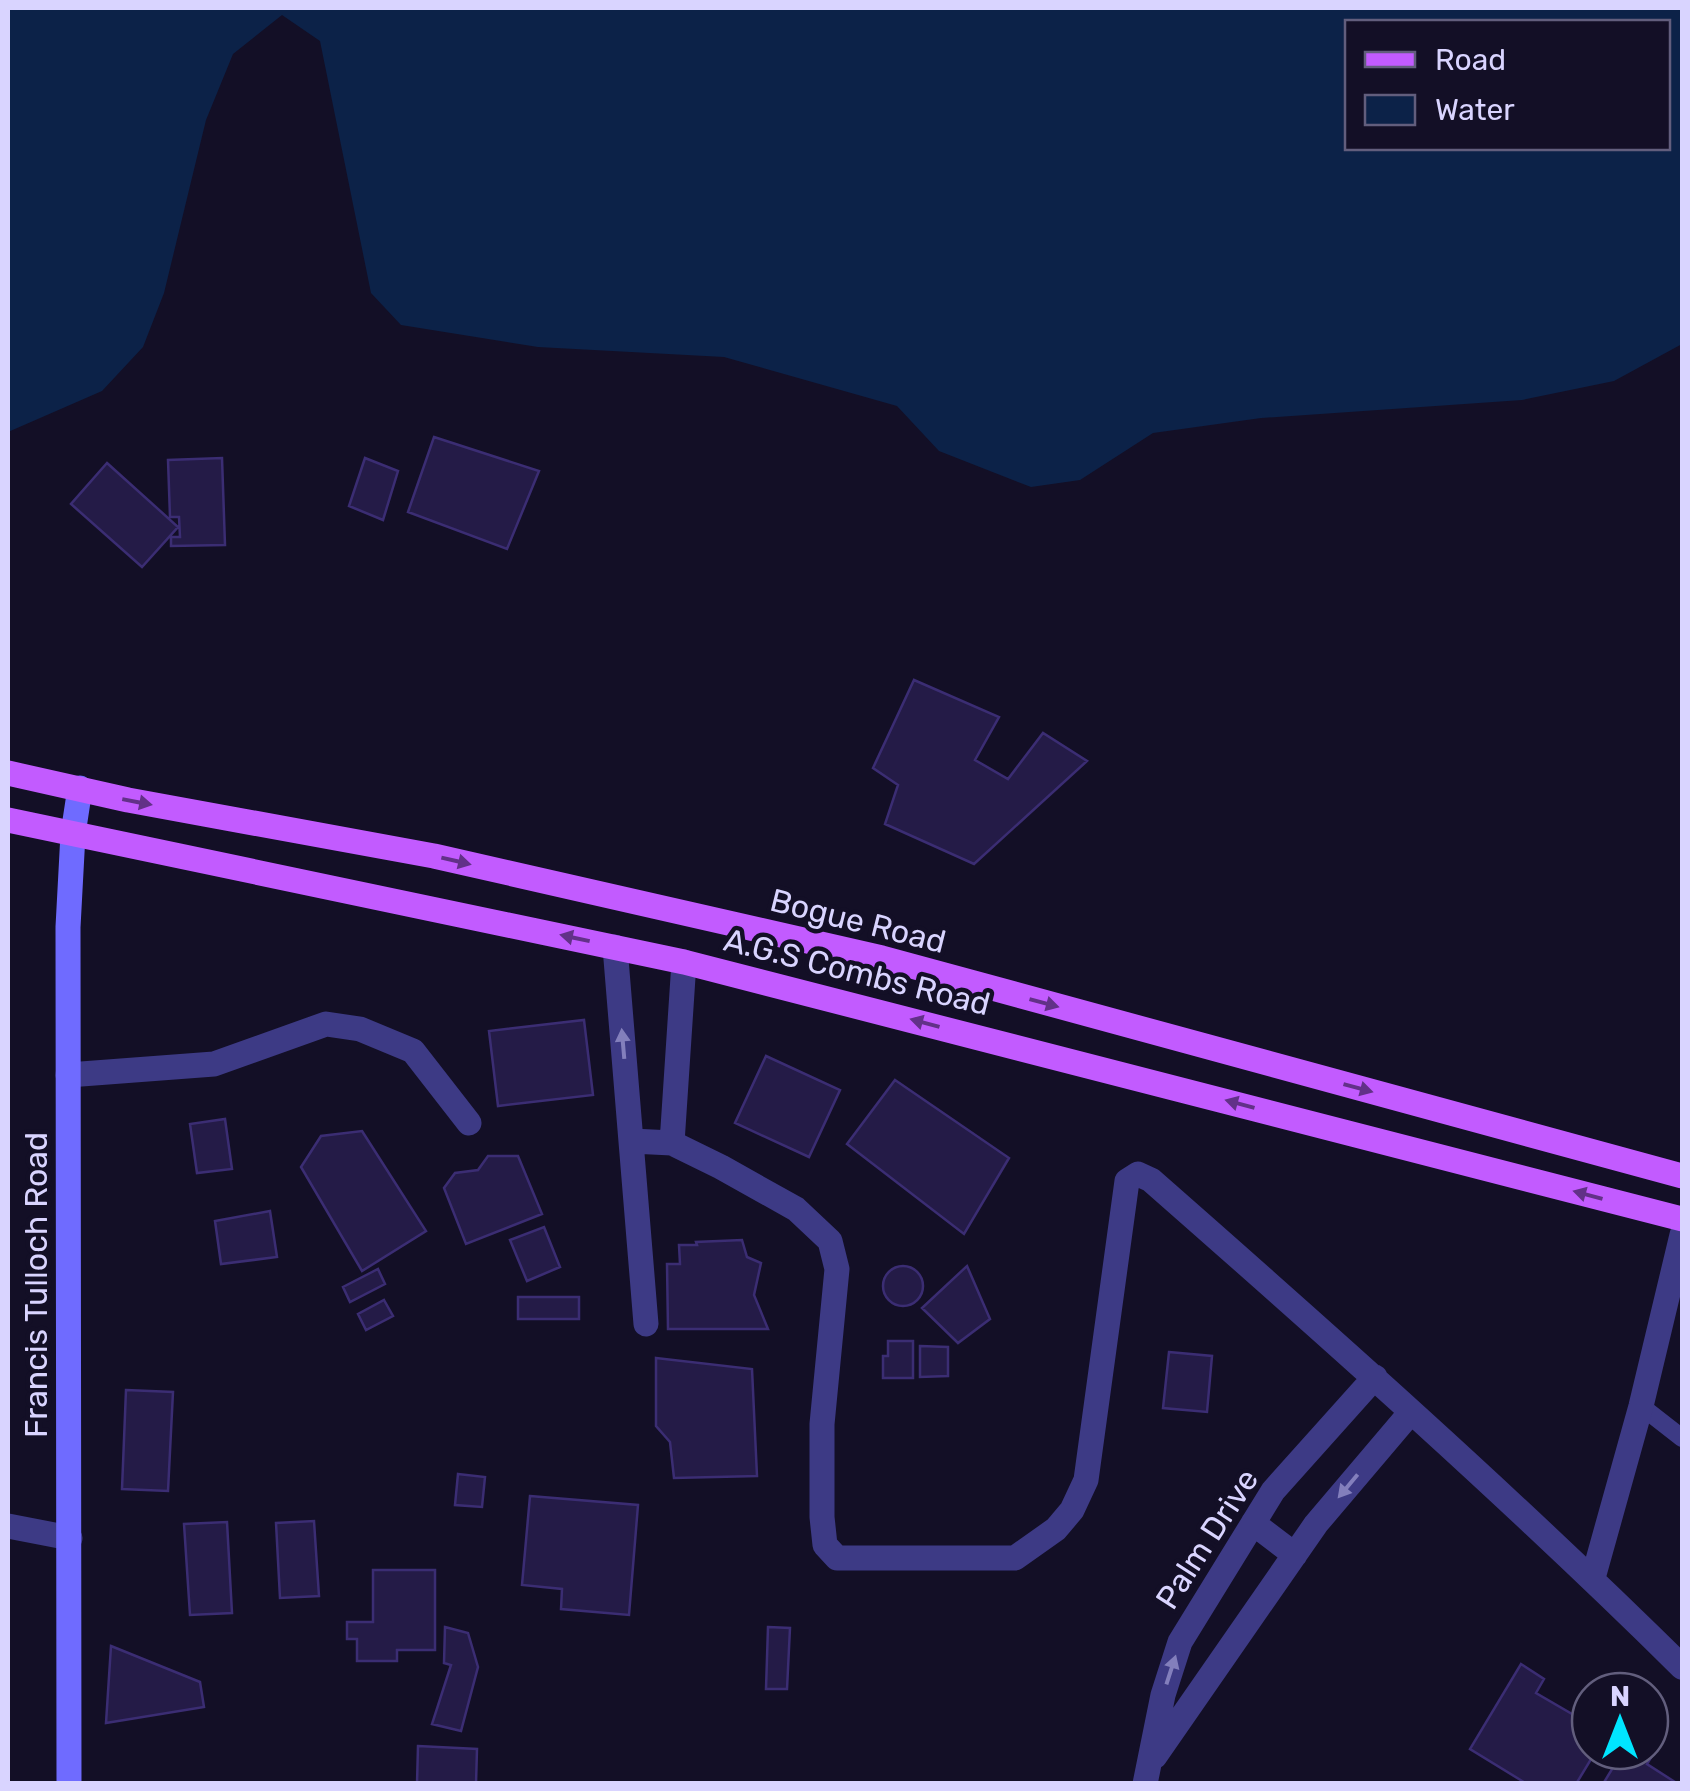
<svg xmlns="http://www.w3.org/2000/svg" width="1690" height="1791" viewBox="0 0 1690 1791" font-family="Rubik,sans-serif">
  <style>
    .water { fill: #0c2248; fill-rule: evenodd }
    .building { fill: #241b47; stroke: #3b2d73; stroke-width: 2.5 }
    .lines { fill: none; stroke-linecap: round; stroke-linejoin: round }
    .lane { stroke: #3d3a85; stroke-width: 18 }
    .street { stroke: #3d3a85; stroke-width: 25 }
    .secondary { stroke: #6f6bff; stroke-width: 25 }
    .primary { stroke: #c25bff; stroke-width: 25 }
    .oneway { fill: #623188 }
    .oneway2 { fill: #837fbc }
    .labels { text-anchor: middle; stroke-width: 9; stroke-linejoin: round; paint-order: stroke }
    .street-label { font-size: 32px; fill: #d9d4ff; stroke: #130f26 }
  </style>
  <rect width="100%" height="100%" fill="#130f26"/>
  <path class="water" d="M8 8H1682V344L1614 381 1522 400 1261 418 1153 433 1080 480 1031 487 939 451 897 406 724 357 538 347 401 325 371 293 320 41 282 15 233 54 206 120 164 293 143 347 102 391 8 432ZM1348 22H1668V148H1348Z"/>
  <path class="building" d="M434 437 539 471 507 549 408 512Z
    M222 458 225 545 171 546V537H180L179 517H170L168 460Z
    M365 458 398 471 383 520 349 506Z
    M107 463 178 527 142 567 71 504Z
    M914 680 999 717 975 760 1008 779 1043 733 1087 761 974 864 885 824 898 785 873 768Z
    M584 1020 593 1095 498 1106 489 1031Z
    M766 1056 840 1090 809 1157 735 1123Z
    M895 1080 1009 1158 964 1234 847 1144Z
    M225 1119 232 1169 197 1173 190 1124Z
    M362 1131 426 1231 362 1271 301 1167 321 1136Z
    M488 1156H518L542 1214 466 1244 444 1188 455 1173 478 1170Z
    M270 1211 277 1257 221 1264 215 1221Z
    M544 1227 560 1267 527 1281 510 1240Z
    M742 1240 747 1257 761 1263 754 1295 768 1329H668L667 1264H680L679 1245H697L696 1242Z
    M967 1266 990 1319 958 1343 922 1308Z
    M883 1286a20 20 0 1 1 40 0a20 20 0 1 1-40 0Z
    M378 1269 385 1284 350 1302 343 1287Z
    M518 1297H579V1319H518Z
    M384 1300 393 1316 366 1330 358 1314Z
    M888 1341H913V1378H883V1356H888Z
    M920 1346 948 1347V1376L920 1377Z
    M1169 1352 1212 1356 1207 1412 1163 1408Z
    M656 1358 752 1369 757 1476 674 1478 670 1442 656 1426Z
    M126 1390 173 1392 168 1491 122 1489Z
    M458 1474 485 1477 482 1507 455 1505Z
    M530 1496 638 1505 629 1615 561 1609 562 1589 522 1585Z
    M314 1521 319 1596 280 1598 276 1523Z
    M227 1522 232 1613 190 1615 184 1524Z
    M373 1570H435V1650H397V1661H357V1639H347V1622H373Z
    M445 1627 468 1633 478 1667 461 1731 432 1724 451 1665 444 1663Z
    M768 1627 790 1628 787 1689H766Z
    M111 1646 200 1682 204 1707 106 1723Z
    M1521 1664 1544 1679 1536 1693 1579 1718 1587 1704 1590 1706V1751H1596L1576 1784H1527L1470 1749Z
    M418 1746 477 1749 476 1784H417Z
    M1650 1748 1655 1751 1647 1764 1678 1784H1603L1623 1751H1650Z"/>
  <g class="lines">
    <path class="lane" d="M1641 1406 1682 1438"/>
    <path class="street" d="M615 947 646 1324
      M68 1075 214 1064 326 1024 360 1029 413 1051 469 1123
      M632 1141 672 1143 721 1167 796 1209 830 1241 837 1269 822 1424V1517L825 1545 837 1558H1015L1056 1529 1072 1510 1086 1480 1127 1181 1138 1174 1151 1180C1332 1339 1511 1498 1682 1667
      M672 1143 684 962
      M1253 1523 1295 1555
      M8 1526 70 1538
      M1593 1578 1641 1406 1682 1235
      M1155 1756 1316 1524 1411 1412
      M1145 1784 1163 1695 1180 1642 1273 1491 1375 1377"/>
    <path class="secondary" d="M69 1784 68 927 73 834 80 788"/>
    <path class="primary" d="M8 773 128 800 434 856 882 958 1682 1176
      M8 820 684 962 1682 1219"/>
  </g>
  <defs><path id="oneway-solid" d="M-6-.8H1V-3.2L6.5 0L1 3.2V.8H-6Z" transform="scale(2.5)"/></defs>
  <g class="oneway">
    <use href="#oneway-solid" transform="translate(137 802) rotate(11)"/>
    <use href="#oneway-solid" transform="translate(456 861) rotate(13)"/>
    <use href="#oneway-solid" transform="translate(575 938) rotate(-168)"/>
    <use href="#oneway-solid" transform="translate(1044 1003) rotate(15)"/>
    <use href="#oneway-solid" transform="translate(925 1023) rotate(-165)"/>
    <use href="#oneway-solid" transform="translate(1358 1088) rotate(15)"/>
    <use href="#oneway-solid" transform="translate(1240 1104) rotate(-165)"/>
    <use href="#oneway-solid" transform="translate(1588 1195) rotate(-165)"/>
  </g>
  <g class="oneway2">
    <use href="#oneway-solid" transform="translate(623 1044) rotate(-95)"/>
    <use href="#oneway-solid" transform="translate(1348 1486) rotate(130)"/>
    <use href="#oneway-solid" transform="translate(1171 1670) rotate(-72)"/>
  </g>
  <g class="labels">
    <g class="street-label">
      <text transform="translate(858 921) rotate(14)" y="11">Bogue Road</text>
      <text transform="translate(857 972) rotate(14)" y="11">A.G.S Combs Road</text>
      <text transform="translate(36 1285) rotate(-90)" y="11">Francis Tulloch Road</text>
      <text transform="translate(1207 1539) rotate(-57)" y="11">Palm Drive</text>
    </g>
  </g>
  <rect width="1690" height="1791" fill="none" stroke="#d9d4ff" stroke-width="20"/>
  <rect x="1345" y="20" width="325" height="130" fill="#130f26" stroke="#625e7d" stroke-width="2.5"/>
  <rect x="1365" y="52" width="50" height="15" fill="#c25bff" stroke="#625e7d" stroke-width="2.5"/>
  <text x="1435" y="70" font-size="30" fill="#d9d4ff">Road</text>
  <rect x="1365" y="95" width="50" height="30" fill="#0c2248" stroke="#625e7d" stroke-width="2.5"/>
  <text x="1435" y="120" font-size="30" fill="#d9d4ff">Water</text>
  <g transform="translate(1620 1721)"><circle r="48" fill="#130f26" stroke="#625e7d" stroke-width="2.5"/>
  <path d="M0-8L18 38L0 25L-18 38Z" fill="#00e5ff"/>
  <text y="-15" font-size="28" font-weight="bold" text-anchor="middle" fill="#d9d4ff">N</text>
  </g>
</svg>
